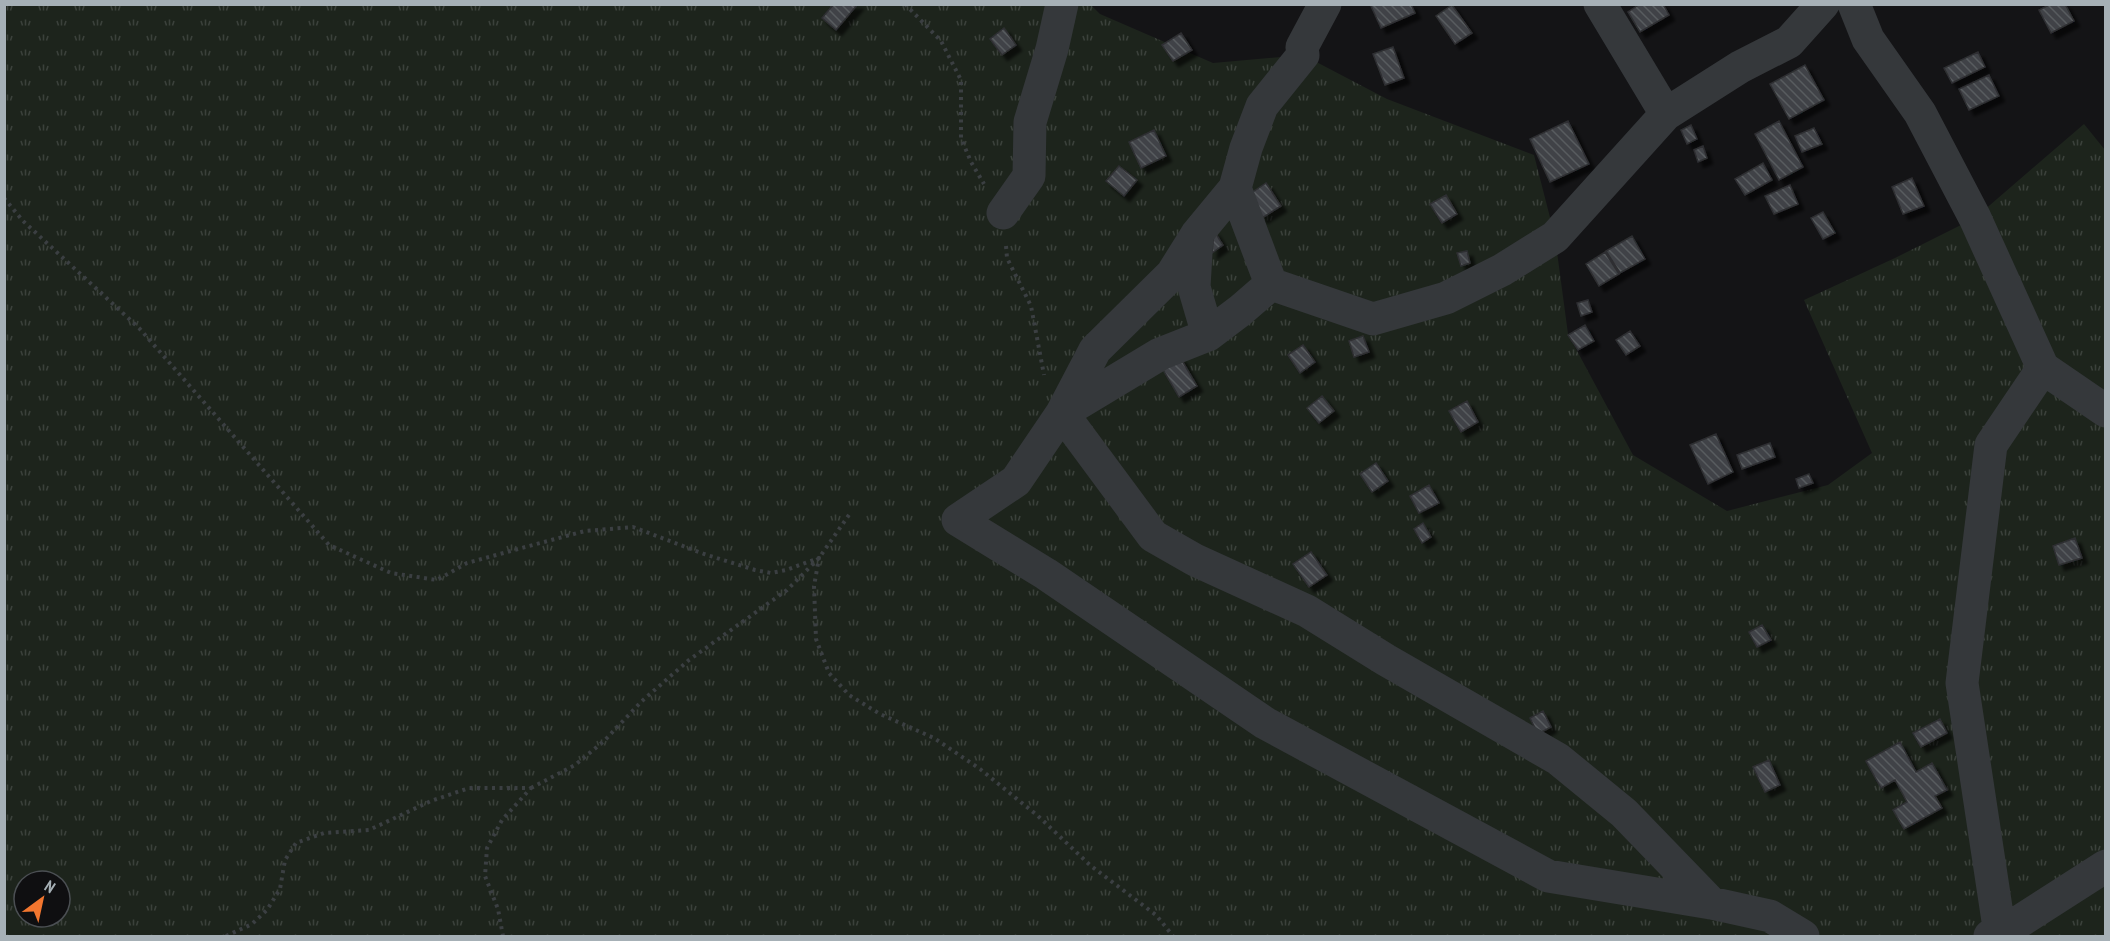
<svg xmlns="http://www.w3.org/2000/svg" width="2110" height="941" viewBox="0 0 2110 941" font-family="'PT Sans Narrow',sans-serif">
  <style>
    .grass { fill: url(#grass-tufts); fill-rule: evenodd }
    .building { fill: url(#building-back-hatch); stroke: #2e2f32; stroke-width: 1.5; filter: url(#shadow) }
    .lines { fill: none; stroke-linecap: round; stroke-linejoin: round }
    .path { stroke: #3b3f42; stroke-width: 4; stroke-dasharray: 3 4.5; stroke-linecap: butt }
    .street { stroke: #35383b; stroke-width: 33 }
  </style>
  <defs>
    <pattern id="grass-tufts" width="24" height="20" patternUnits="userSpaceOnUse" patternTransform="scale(1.5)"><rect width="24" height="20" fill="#1d241c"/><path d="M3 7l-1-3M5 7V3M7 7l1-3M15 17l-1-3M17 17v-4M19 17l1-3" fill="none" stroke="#3b413b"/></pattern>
    <pattern id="building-back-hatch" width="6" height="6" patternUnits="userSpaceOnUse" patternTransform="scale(1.5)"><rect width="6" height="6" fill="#404346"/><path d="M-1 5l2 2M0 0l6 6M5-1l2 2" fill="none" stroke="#595c5e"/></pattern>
    <filter id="shadow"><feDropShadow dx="5.5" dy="5.5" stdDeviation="1.5" flood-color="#0009"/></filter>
  </defs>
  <rect width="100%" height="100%" fill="#141416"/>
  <path class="grass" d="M1090 4 1100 14 1213 63 1303 55 1387 99 1534 155 1555 237 1568 334 1633 455 1727 511 1828 485 1872 453 1804 300 1895 258 1975 218 2084 124 2105 150V936H5V5ZM24 881H60V917H24Z"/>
  <path class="building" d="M834 4H858L836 30 822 18Z
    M1374 4H1411L1415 13 1381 28 1371 6Z
    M1640 4H1663L1669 15 1640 32 1628 12Z
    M2051 4H2065L2074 21 2051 33 2039 10Z
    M1452 5 1472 33 1455 44 1436 16Z
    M1004 28 1016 45 1002 55 990 39Z
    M1181 33 1192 50 1173 61 1162 45Z
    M1393 47 1404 78 1385 85 1373 54Z
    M1978 52 1985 67 1952 83 1944 68Z
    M1805 65 1824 100 1789 119 1770 84Z
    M1989 75 1999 96 1969 110 1959 89Z
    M1568 121 1589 164 1550 182 1530 139Z
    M1779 121 1803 167 1779 180 1755 134Z
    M1691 125 1697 139 1687 144 1681 130Z
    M1814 128 1822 144 1802 152 1795 136Z
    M1154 130 1166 156 1141 168 1129 142Z
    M1703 146 1707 158 1698 162 1694 150Z
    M1763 163 1772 180 1745 195 1735 179Z
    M1119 166 1137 180 1124 196 1106 181Z
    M1912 178 1924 206 1903 214 1892 187Z
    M1266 183 1281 206 1262 218 1247 196Z
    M1790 185 1798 204 1774 214 1765 196Z
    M1446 195 1457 214 1442 223 1430 204Z
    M1823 212 1835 233 1823 239 1811 218Z
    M1214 231 1223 245 1212 253Z
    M1632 236 1645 259 1620 273 1606 251Z
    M1467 251 1470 263 1461 266 1457 253Z
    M1605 252 1619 274 1599 286 1586 264Z
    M1588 300 1592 312 1581 316 1577 303Z
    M1585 325 1594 341 1578 350 1568 335Z
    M1630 331 1640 346 1626 355 1616 340Z
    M1363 336 1369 352 1354 357 1349 341Z
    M1303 345 1315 362 1300 373 1288 355Z
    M1180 357 1197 386 1179 397 1162 368Z
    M1322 396 1334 411 1319 423 1307 408Z
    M1467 401 1478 422 1461 432 1449 411Z
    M1716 434 1733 472 1708 484 1690 445Z
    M1770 443 1775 457 1742 469 1737 455Z
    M1376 463 1388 481 1372 492 1360 474Z
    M1809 474 1813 483 1799 488 1796 479Z
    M1429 485 1439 503 1419 513 1410 496Z
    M1423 523 1431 537 1422 543 1414 529Z
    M2075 538 2082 558 2059 565 2053 546Z
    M1311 552 1327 575 1309 587 1293 564Z
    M1762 625 1771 640 1757 647 1749 632Z
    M1543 711 1551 727 1538 734 1530 718Z
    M1940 719 1947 733 1921 747 1913 733Z
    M1900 742 1916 772 1932 763 1947 790 1935 796 1942 808 1904 829 1893 810 1907 802 1895 780 1881 788 1866 761Z
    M1769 760 1780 785 1765 792 1753 767Z"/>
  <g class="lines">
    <path class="path" d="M905 4 941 41 961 80V138L971 162 984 184
      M4 198 23 221 139 328 329 545 391 573 437 580 467 563 518 549 585 531 633 527 704 554 755 570 771 573 786 570 819 558 814 586 816 639 829 673 849 695 880 714 934 738 980 769 1038 816 1091 866 1156 915 1173 936
      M1006 246 1007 258 1031 306 1044 375
      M531 788 575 765 604 741 642 701 689 660 787 590 819 558 851 512
      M226 936 252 924 267 910 280 889 285 860 296 843 324 833 369 830 431 801 469 788H531L502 820 487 848 485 876 498 909 503 936"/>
    <path class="street" d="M1325 4 1302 47 1303 55 1262 106 1246 148 1235 188 1197 234 1172 274 1095 350 1062 413 1153 536 1195 560 1307 611 1386 660 1558 759 1624 813 1711 903
      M1600 4 1666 114
      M1854 4 1868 39 1920 113 1975 218 2043 368 2106 411
      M1235 188 1271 284 1373 319 1446 298 1502 270 1555 237 1666 114 1740 67 1789 42 1823 4
      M1003 213 1029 176 1030 122 1052 49 1062 4
      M1197 236 1194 287 1208 335
      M1271 284 1241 310 1208 335 1160 354 1062 413 1016 481 958 520 1046 574 1265 723 1548 876 1711 903 1770 916 1803 936
      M2000 934 1962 683 1991 445 2043 368
      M1990 936 2000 934 2106 866"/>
  </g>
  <rect width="2110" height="941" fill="none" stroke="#a6b0b6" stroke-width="12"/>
  <g transform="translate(42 899) rotate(33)"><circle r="28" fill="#0f0f11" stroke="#4b4f53" stroke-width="1.5"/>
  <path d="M0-4.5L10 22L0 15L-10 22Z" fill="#f2762f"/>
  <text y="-9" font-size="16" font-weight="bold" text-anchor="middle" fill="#a6b0b6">N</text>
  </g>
</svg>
